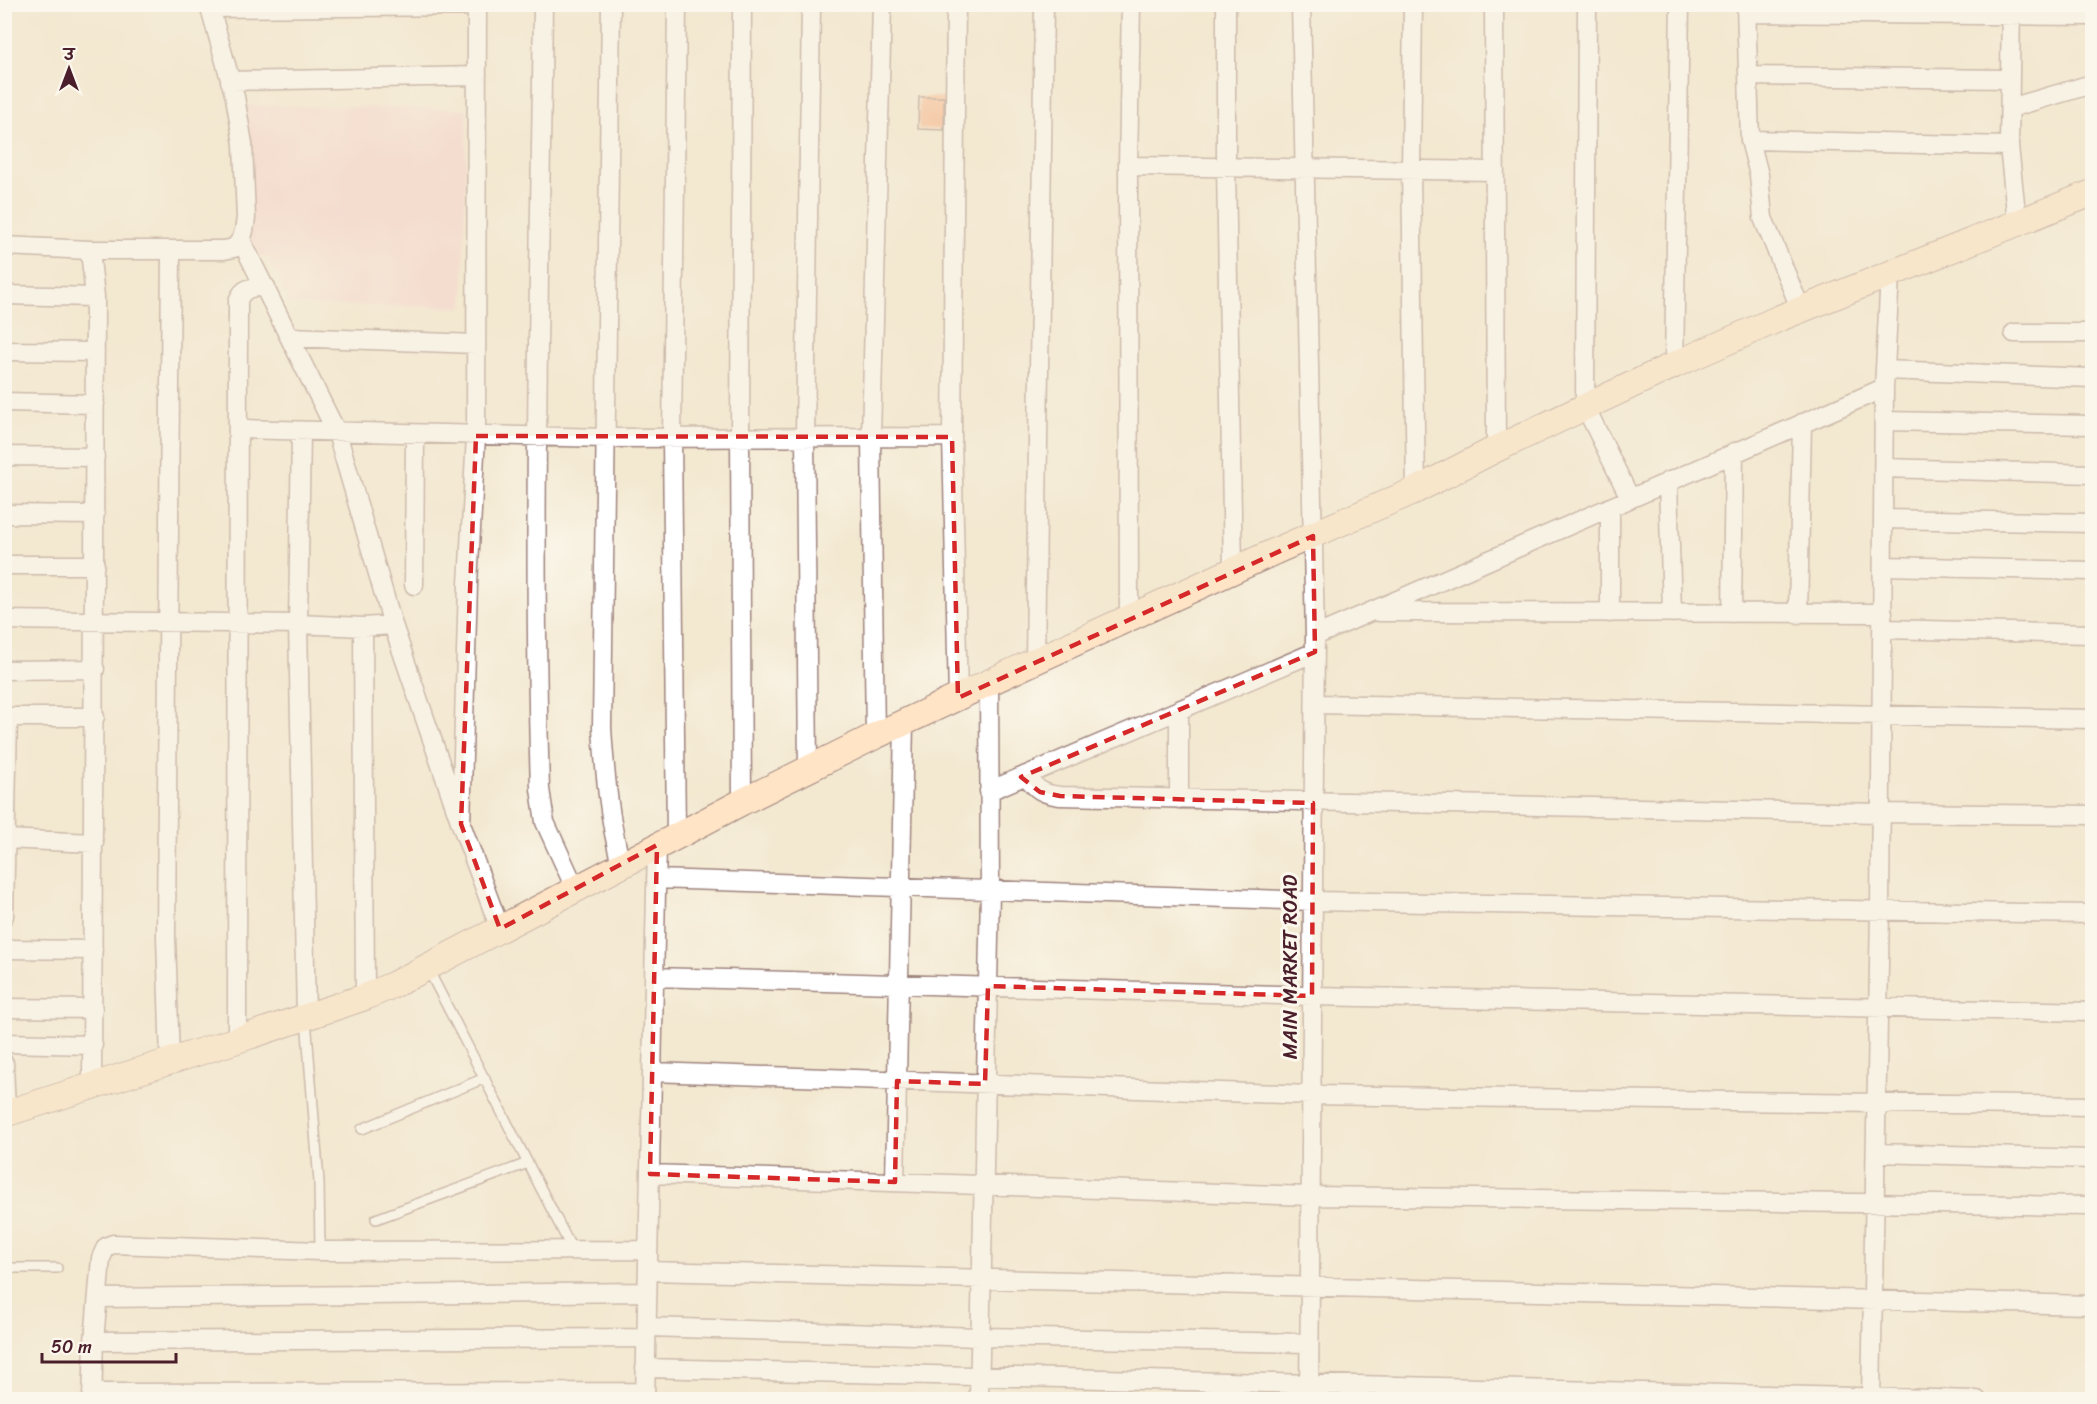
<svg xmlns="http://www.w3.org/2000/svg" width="2097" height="1404" viewBox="0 0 2097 1404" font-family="Sriracha,'Playpen Sans Deva',sans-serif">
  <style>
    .built { fill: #f7d0cf }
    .building { fill: #f9ad81 }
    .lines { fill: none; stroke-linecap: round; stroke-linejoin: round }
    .lane-casing { stroke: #9e847e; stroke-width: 12 }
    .street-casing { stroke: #9e847e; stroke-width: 21 }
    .secondary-casing { stroke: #9e847e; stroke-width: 28 }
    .lane { stroke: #fff; stroke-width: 9 }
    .street { stroke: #fff; stroke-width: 18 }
    .secondary { stroke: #ffe4c6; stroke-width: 26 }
    .marked { fill: none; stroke: #d62828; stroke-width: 4.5; stroke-dasharray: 12 8; stroke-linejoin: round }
    .labels { text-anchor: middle; stroke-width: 6; stroke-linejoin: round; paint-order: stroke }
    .street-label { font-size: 20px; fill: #4a1f2b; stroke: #fbf7ec }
  </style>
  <rect width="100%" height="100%" fill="#fbf7ec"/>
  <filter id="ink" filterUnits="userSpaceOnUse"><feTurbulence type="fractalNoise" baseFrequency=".0167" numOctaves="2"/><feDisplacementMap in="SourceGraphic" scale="12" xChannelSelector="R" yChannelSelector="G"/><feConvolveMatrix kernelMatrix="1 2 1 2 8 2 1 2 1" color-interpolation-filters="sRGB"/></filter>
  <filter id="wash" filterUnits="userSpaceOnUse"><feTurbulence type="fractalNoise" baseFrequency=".008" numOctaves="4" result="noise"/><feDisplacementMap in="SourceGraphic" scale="24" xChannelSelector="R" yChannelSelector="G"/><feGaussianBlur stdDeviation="1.35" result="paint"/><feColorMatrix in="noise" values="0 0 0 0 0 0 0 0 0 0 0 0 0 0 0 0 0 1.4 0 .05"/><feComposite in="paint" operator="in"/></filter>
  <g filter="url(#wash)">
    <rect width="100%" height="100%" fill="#f3e8d0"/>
    <path class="built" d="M244 105 467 109 463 307 289 305 268 257 249 255Z"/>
    <g id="blocks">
      <path class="building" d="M919 97H944V130L918 129Z"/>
    </g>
  </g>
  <g filter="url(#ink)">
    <use href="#blocks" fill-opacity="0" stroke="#9e847e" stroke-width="1.5"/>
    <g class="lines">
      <g class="lane-casing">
        <path id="lane" d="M428 969 573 1251
          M306 1019 319 1182 320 1251
          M362 1129 485 1078
          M376 1219 528 1163
          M4 1268H57"/>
      </g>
      <g class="street-casing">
        <path id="street" d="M543 4C540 266 532 527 540 789L545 822 575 888
          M611 4 602 728C605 774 609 819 621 864
          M956 4 952 437 958 698
          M1226 4V167L1233 571
          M1301 4 1315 636 1309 1400
          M1413 4 1411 171 1416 490
          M1494 4 1496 449
          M1587 4 1585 406 1630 498
          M1746 4 1750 140 1759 175 1763 218 1801 310
          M2011 4 2009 146 2017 222
          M210 8 477 6
          M1748 13 2092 16
          M1748 76 2010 79
          M230 81 477 76
          M2010 108 2092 84
          M1750 140 2009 146
          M1128 166 1495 171
          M241 240 337 433 393 625 461 824 500 929
          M4 246 90 250H224L234 248 241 240 244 231 246 218 243 144 235 97 209 4
          M90 250 95 297 92 1086
          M4 295 95 297
          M2014 333H2092
          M290 337 476 344
          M4 351 95 352
          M1674 365 1680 4
          M1885 370 2092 378
          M4 402 95 404
          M1884 421 2092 425
          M238 429 606 438 952 437
          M301 432 298 624 306 1017
          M4 456 95 457
          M1884 468 2092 474
          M1668 481 1672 613
          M4 514 95 515
          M1884 519 2092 523
          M4 565H95
          M1884 566 2092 571
          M414 585 415 434
          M1378 612 1883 613
          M1610 613V507
          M1732 613 1734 452
          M1798 614 1802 423
          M1129 618 1128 166 1131 4
          M4 620 298 624 363 627 393 625
          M363 627 365 997
          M1883 629 2092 634
          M1315 636 1884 388
          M1035 661 1044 4
          M4 670 95 669
          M1315 704 2092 719
          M4 717H95
          M875 736 871 438 882 4
          M808 769 805 437 811 4
          M1026 775C1036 790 1043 794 1060 796L1880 813 2092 815
          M989 791 1315 652
          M1179 799V710
          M742 802 740 436 742 4
          M461 824 468 584 476 436 477 4
          M676 836 672 438 677 4
          M4 839 94 843
          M656 879 1313 901 2092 914
          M4 916 8 717
          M4 949 93 950
          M654 977 1312 996 2092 1012
          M4 1008 93 1009
          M237 1040 238 301C243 287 252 287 266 287
          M4 1043 93 1045
          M170 1061 166 937 171 250
          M4 1063 6 1114
          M652 1072 1311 1095 2092 1106
          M1876 1153 2092 1159
          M650 1174 1310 1196 2092 1206
          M895 1182 904 722
          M648 1271 2092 1305
          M98 1298 647 1292
          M648 1327 980 1337 1309 1343
          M94 1341 646 1338
          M645 1368 1977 1400
          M92 1393 645 1392
          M92 1400 94 1341 101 1258 106 1247 113 1244 320 1251 648 1250
          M645 1400 657 845
          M979 1400 990 891 989 682
          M1871 1400 1880 910 1884 388 1890 274"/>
      </g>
      <g class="secondary-casing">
        <path id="secondary" d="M4 1114 237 1040 365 997 395 984 742 802 875 736 1035 661 1278 550 1416 490 1496 449 1674 365 1780 318 2092 193"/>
      </g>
      <use href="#lane" class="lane"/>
      <use href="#street" class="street"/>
      <use href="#secondary" class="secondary"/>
    </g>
  </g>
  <path d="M0 0H2097V1404H0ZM476 436 952 437 958 698 1313 536 1315 652 1021 777 1040 792 1060 796 1313 803 1312 996 988 986 985 1084 897 1081 895 1182 650 1174 657 845 500 929 461 824Z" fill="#f3e8d0" fill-opacity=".55" fill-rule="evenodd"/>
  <path class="marked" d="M476 436 952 437 958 698 1313 536 1315 652 1021 777 1040 792 1060 796 1313 803 1312 996 988 986 985 1084 897 1081 895 1182 650 1174 657 845 500 929 461 824Z"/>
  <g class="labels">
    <g class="street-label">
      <text transform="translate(1290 967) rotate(-90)" y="7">MAIN MARKET ROAD</text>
    </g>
  </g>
  <rect width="2097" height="1404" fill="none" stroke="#fbf7ec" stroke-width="24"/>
  <g transform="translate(69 69)" stroke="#fbf7ec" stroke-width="4.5" paint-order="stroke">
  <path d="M0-4.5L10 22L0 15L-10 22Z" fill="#4a1f2b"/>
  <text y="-9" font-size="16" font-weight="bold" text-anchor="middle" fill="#4a1f2b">उ</text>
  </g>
  <path d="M42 1353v9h134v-9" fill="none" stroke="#4a1f2b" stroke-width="3"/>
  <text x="51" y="1353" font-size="18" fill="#4a1f2b" stroke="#fbf7ec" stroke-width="4.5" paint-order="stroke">50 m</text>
</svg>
